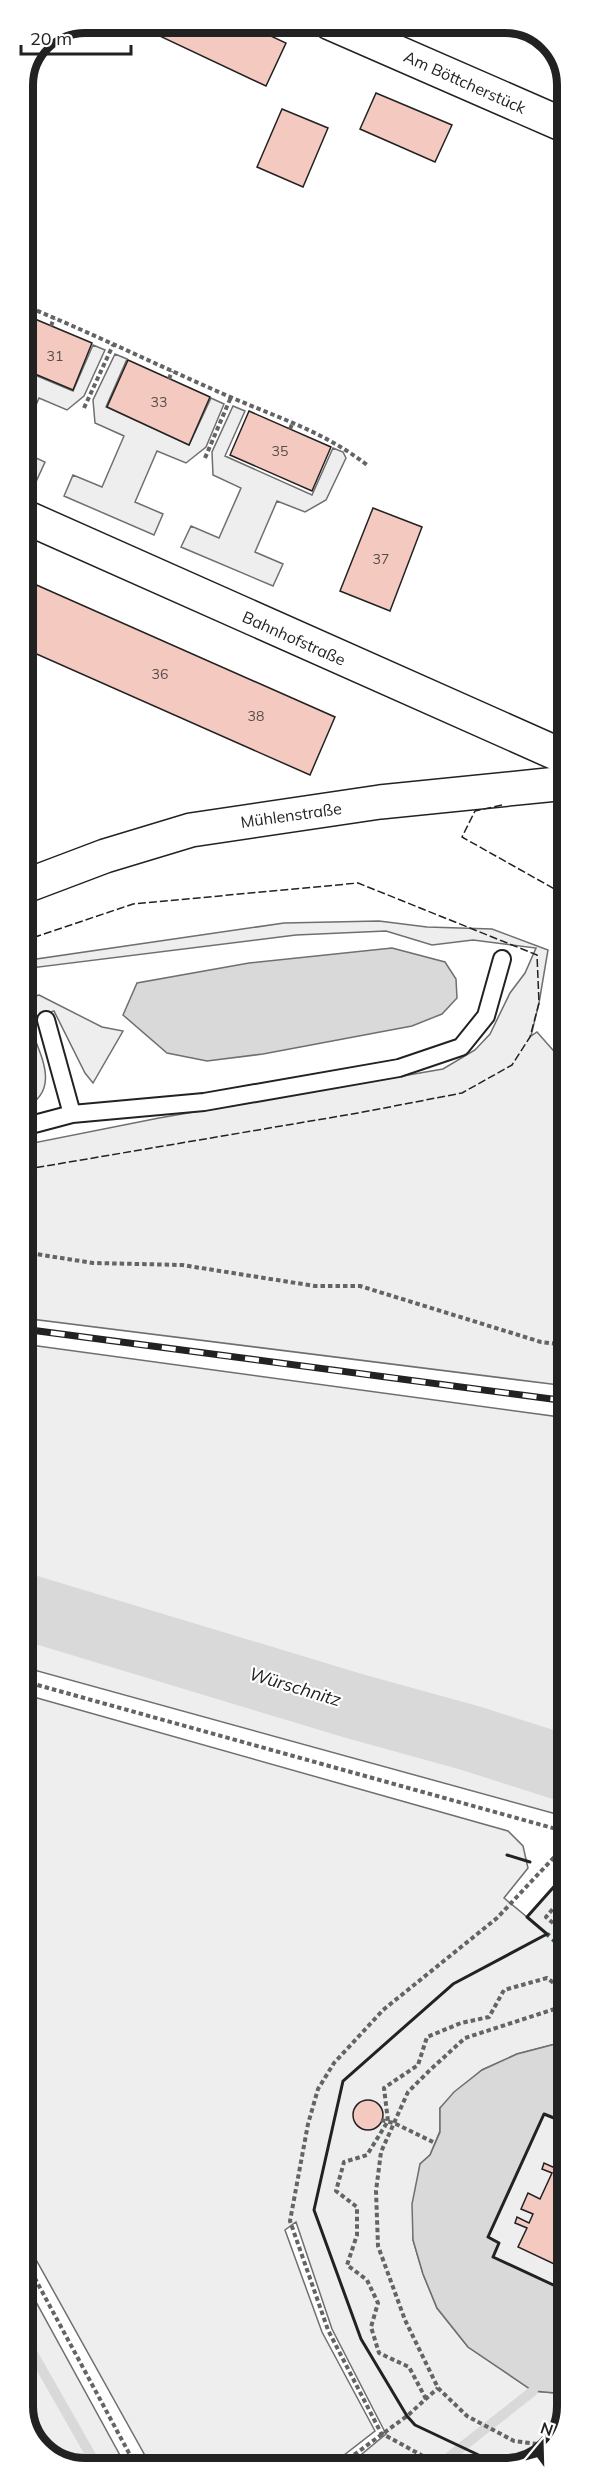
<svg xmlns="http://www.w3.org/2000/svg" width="590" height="2491" viewBox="0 0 590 2491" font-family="Mulish,sans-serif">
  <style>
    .green { fill: #eee; stroke: #6f6f6f; stroke-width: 1.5 }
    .water { fill: #d9d9d9; stroke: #6f6f6f; stroke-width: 1.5 }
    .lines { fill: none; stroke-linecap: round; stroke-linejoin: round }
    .stream { stroke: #d9d9d9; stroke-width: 10 }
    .river { stroke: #d9d9d9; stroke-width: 66 }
    .building { fill: #f3c9c0; stroke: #222; stroke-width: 1.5 }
    .service-casing { stroke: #222; stroke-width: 20 }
    .minor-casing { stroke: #222; stroke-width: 36 }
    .secondary-casing { stroke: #222; stroke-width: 36 }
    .path { stroke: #646464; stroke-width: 4; stroke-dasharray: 4.5 3; stroke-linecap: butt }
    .service { stroke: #fff; stroke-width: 16 }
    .minor { stroke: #fff; stroke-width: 33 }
    .secondary { stroke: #fff; stroke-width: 33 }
    .rail-casing { stroke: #222; stroke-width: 7 }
    .rail { stroke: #fff; stroke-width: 4.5; stroke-dasharray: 14; stroke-linecap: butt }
    .hedge { stroke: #2f5e38; stroke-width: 4.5; stroke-dasharray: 3 4.5; stroke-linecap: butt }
    .fence { stroke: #222; stroke-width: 1.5; stroke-dasharray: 8 3; stroke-linecap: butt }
    .wall { stroke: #222; stroke-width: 3 }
    .labels { text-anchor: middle; stroke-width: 4.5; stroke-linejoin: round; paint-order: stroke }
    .number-label { font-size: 14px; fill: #564c4a }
    .street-label { font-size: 16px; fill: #222; stroke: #fff }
    .water-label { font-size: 18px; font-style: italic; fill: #222; stroke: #fff }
    .rim { fill: none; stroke: #222; stroke-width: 8 }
  </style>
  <rect width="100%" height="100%" fill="#fff"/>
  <path class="green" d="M93 345 105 350 84 396 67 410 39 398 23 436V370L73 391Z
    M115 354 127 359 106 407 189 445 211 398 224 404 206 447 186 463 157 451 135 502 163 514 154 535 64 496 73 475 102 487 124 436 95 423 93 400Z
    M233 406 245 411 225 456 312 495 333 448 343 452 346 458 326 500 305 512 277 501 255 552 283 564 273 586 181 547 191 526 219 538 241 488 213 475 212 452Z
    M23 452 45 462 35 484 23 479Z
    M379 921 427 927 492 929 548 950 539 1003 531 1036 537 1032 559 1057 567 1055V1386L23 1318V1145L159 1118 443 1069 475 1050 490 1034 510 993 525 973 536 948 473 940 432 945 386 931 296 935 23 969V961L284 923Z
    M39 995 102 1027 123 1031 93 1083 85 1073 54 1011 28 1020C37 1051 65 1089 23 1109V1003L25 999Z
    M23 1344 567 1418V1755L476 1719 23 1592Z
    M23 1621 352 1719 467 1749 567 1781V1817L23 1667Z
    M23 1694 508 1831 523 1846 528 1868 504 1898 527 1917 567 1872V2041L517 2054 482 2070 440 2108V2131L430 2155 420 2164 413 2240 423 2274 437 2308 468 2347 533 2391 567 2394V2406L552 2447 517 2467 345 2468 386 2434 332 2329 296 2222 285 2230 322 2332 375 2431 335 2462 320 2468H152L24 2238Z
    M544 2114 563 2122 567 2114V2300L557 2295 560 2288 493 2257 488 2237Z
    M24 2280 127 2468H78L44 2453 24 2418Z"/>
  <path class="water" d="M392 948 445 962 456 979 457 998 442 1014 412 1026 263 1054 207 1061 167 1053 123 1015 137 983 249 963Z
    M567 2041V2114L564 2122 544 2114 488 2237 499 2243 493 2257 560 2288 557 2295 567 2300V2394L533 2391 468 2347 437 2308 423 2274 413 2240 412 2204 420 2164 430 2155 440 2132V2108L454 2092 482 2070 517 2054Z"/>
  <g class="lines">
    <path class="stream" d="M24 2338 98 2468
      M442 2467 448 2458 533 2391"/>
    <path class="river" d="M23 1606 354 1706 470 1738 567 1769"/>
  </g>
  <path class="building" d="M153 23H243L286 43 266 86 149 31Z
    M376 93 452 125 435 162 360 129Z
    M282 109 328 128 303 187 257 167Z
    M566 191V210L559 207Z
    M23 314 92 343 73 390 23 369Z
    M128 360 210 397 189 445 107 407Z
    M249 411 331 447 312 491 230 455Z
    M373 508 422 527 390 611 340 591Z
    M23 579 335 717 310 775 23 648Z
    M353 2115a15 15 0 1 1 30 0a15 15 0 1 1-30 0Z
    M566 2143H567V2270L518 2247 527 2228 515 2223 517 2217 529 2223 533 2214 521 2209 528 2193 540 2199 552 2173 542 2169 544 2163 555 2168Z"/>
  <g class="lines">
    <g class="service-casing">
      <path id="service" d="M46 1020 72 1114
        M23 1127 72 1114 204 1102 399 1068 461 1047 486 1016 502 959"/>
    </g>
    <g class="minor-casing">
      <path id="minor" d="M330 23 566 126
        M23 887 105 856 191 830 380 802 567 783"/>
    </g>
    <g class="secondary-casing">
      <path id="secondary" d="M23 516 567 758"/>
    </g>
    <path class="path" d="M23 305C92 333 159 366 228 396 276 417 325 432 367 465
      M51 326 54 318
      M169 379 172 371
      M84 408 113 345
      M290 429 293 422
      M205 458 231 397
      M23 1252 93 1263 182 1265 315 1286H360L541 1342 567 1345
      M23 1681 567 1832
      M567 1892 546 1917 567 1935
      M381 2120 394 2123 433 2142
      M24 2258 137 2468
      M426 2399 409 2367 379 2353 371 2327 378 2303 367 2280 347 2265 357 2235V2207L336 2191 344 2162 367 2155 388 2121 384 2088 418 2065 427 2037 461 2023 489 2017 504 1990 547 1978 567 1993
      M552 2446 514 2441 467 2416 438 2388 405 2320 378 2246 376 2191 381 2152 394 2123 408 2092 430 2070 465 2038 567 2005
      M443 2467 381 2433 328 2330 290 2221 308 2124 318 2089 334 2063 383 2010 497 1918 559 1852 567 1847
      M336 2468 407 2416 438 2388"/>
    <use href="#service" class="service"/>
    <use href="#minor" class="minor"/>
    <use href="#secondary" class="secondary"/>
    <g class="rail-casing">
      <path id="rail" d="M23 1329 567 1401"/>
    </g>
    <use href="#rail" class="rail"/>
    <path class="hedge" d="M547 1934 567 1952"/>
    <path class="fence" d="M502 805 475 811 462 837 567 896
      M23 941 133 904 358 883 537 955 539 1003 530 1037 512 1065 462 1093 358 1113 28 1169 23 1167"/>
    <path class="wall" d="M507 1855 530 1862
      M567 2114 564 2122 544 2114 488 2237 499 2243 493 2257 560 2288 557 2295 567 2300
      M504 2467 415 2425 407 2416 361 2339 314 2210 343 2081 453 1984 547 1934 527 1917 567 1872"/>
  </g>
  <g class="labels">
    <g class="number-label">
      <text x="55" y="361">31</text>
      <text x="159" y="407">33</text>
      <text x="280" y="456">35</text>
      <text x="381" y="564">37</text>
      <text x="160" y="679">36</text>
      <text x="256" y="721">38</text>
    </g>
    <g class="street-label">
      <text transform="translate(465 82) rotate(24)" y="6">Am Böttcherstück</text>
      <text transform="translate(294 638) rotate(24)" y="6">Bahnhofstraße</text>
      <text transform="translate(291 815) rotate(-8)" y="6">Mühlenstraße</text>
    </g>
    <g class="water-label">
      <text transform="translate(295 1687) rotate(17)" y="6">Würschnitz</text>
    </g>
  </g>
  <path d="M0 0H590V2491H0ZM85 33H505A52 52 0 0 1 557 85V2406A52 52 0 0 1 505 2458H85A52 52 0 0 1 33 2406V85A52 52 0 0 1 85 33Z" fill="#fff" fill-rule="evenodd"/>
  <path class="rim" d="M85 33H505A52 52 0 0 1 557 85V2406A52 52 0 0 1 505 2458H85A52 52 0 0 1 33 2406V85A52 52 0 0 1 85 33Z"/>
  <g transform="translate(542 2443) rotate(19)" stroke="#ffffff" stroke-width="4.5" paint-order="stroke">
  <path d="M0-4.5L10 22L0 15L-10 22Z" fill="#222222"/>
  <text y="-9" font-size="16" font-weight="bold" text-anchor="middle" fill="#222222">N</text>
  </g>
  <path d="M21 45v9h110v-9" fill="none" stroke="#222222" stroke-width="3"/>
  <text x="30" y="45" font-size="18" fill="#222222" stroke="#ffffff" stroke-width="4.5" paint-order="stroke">20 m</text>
</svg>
